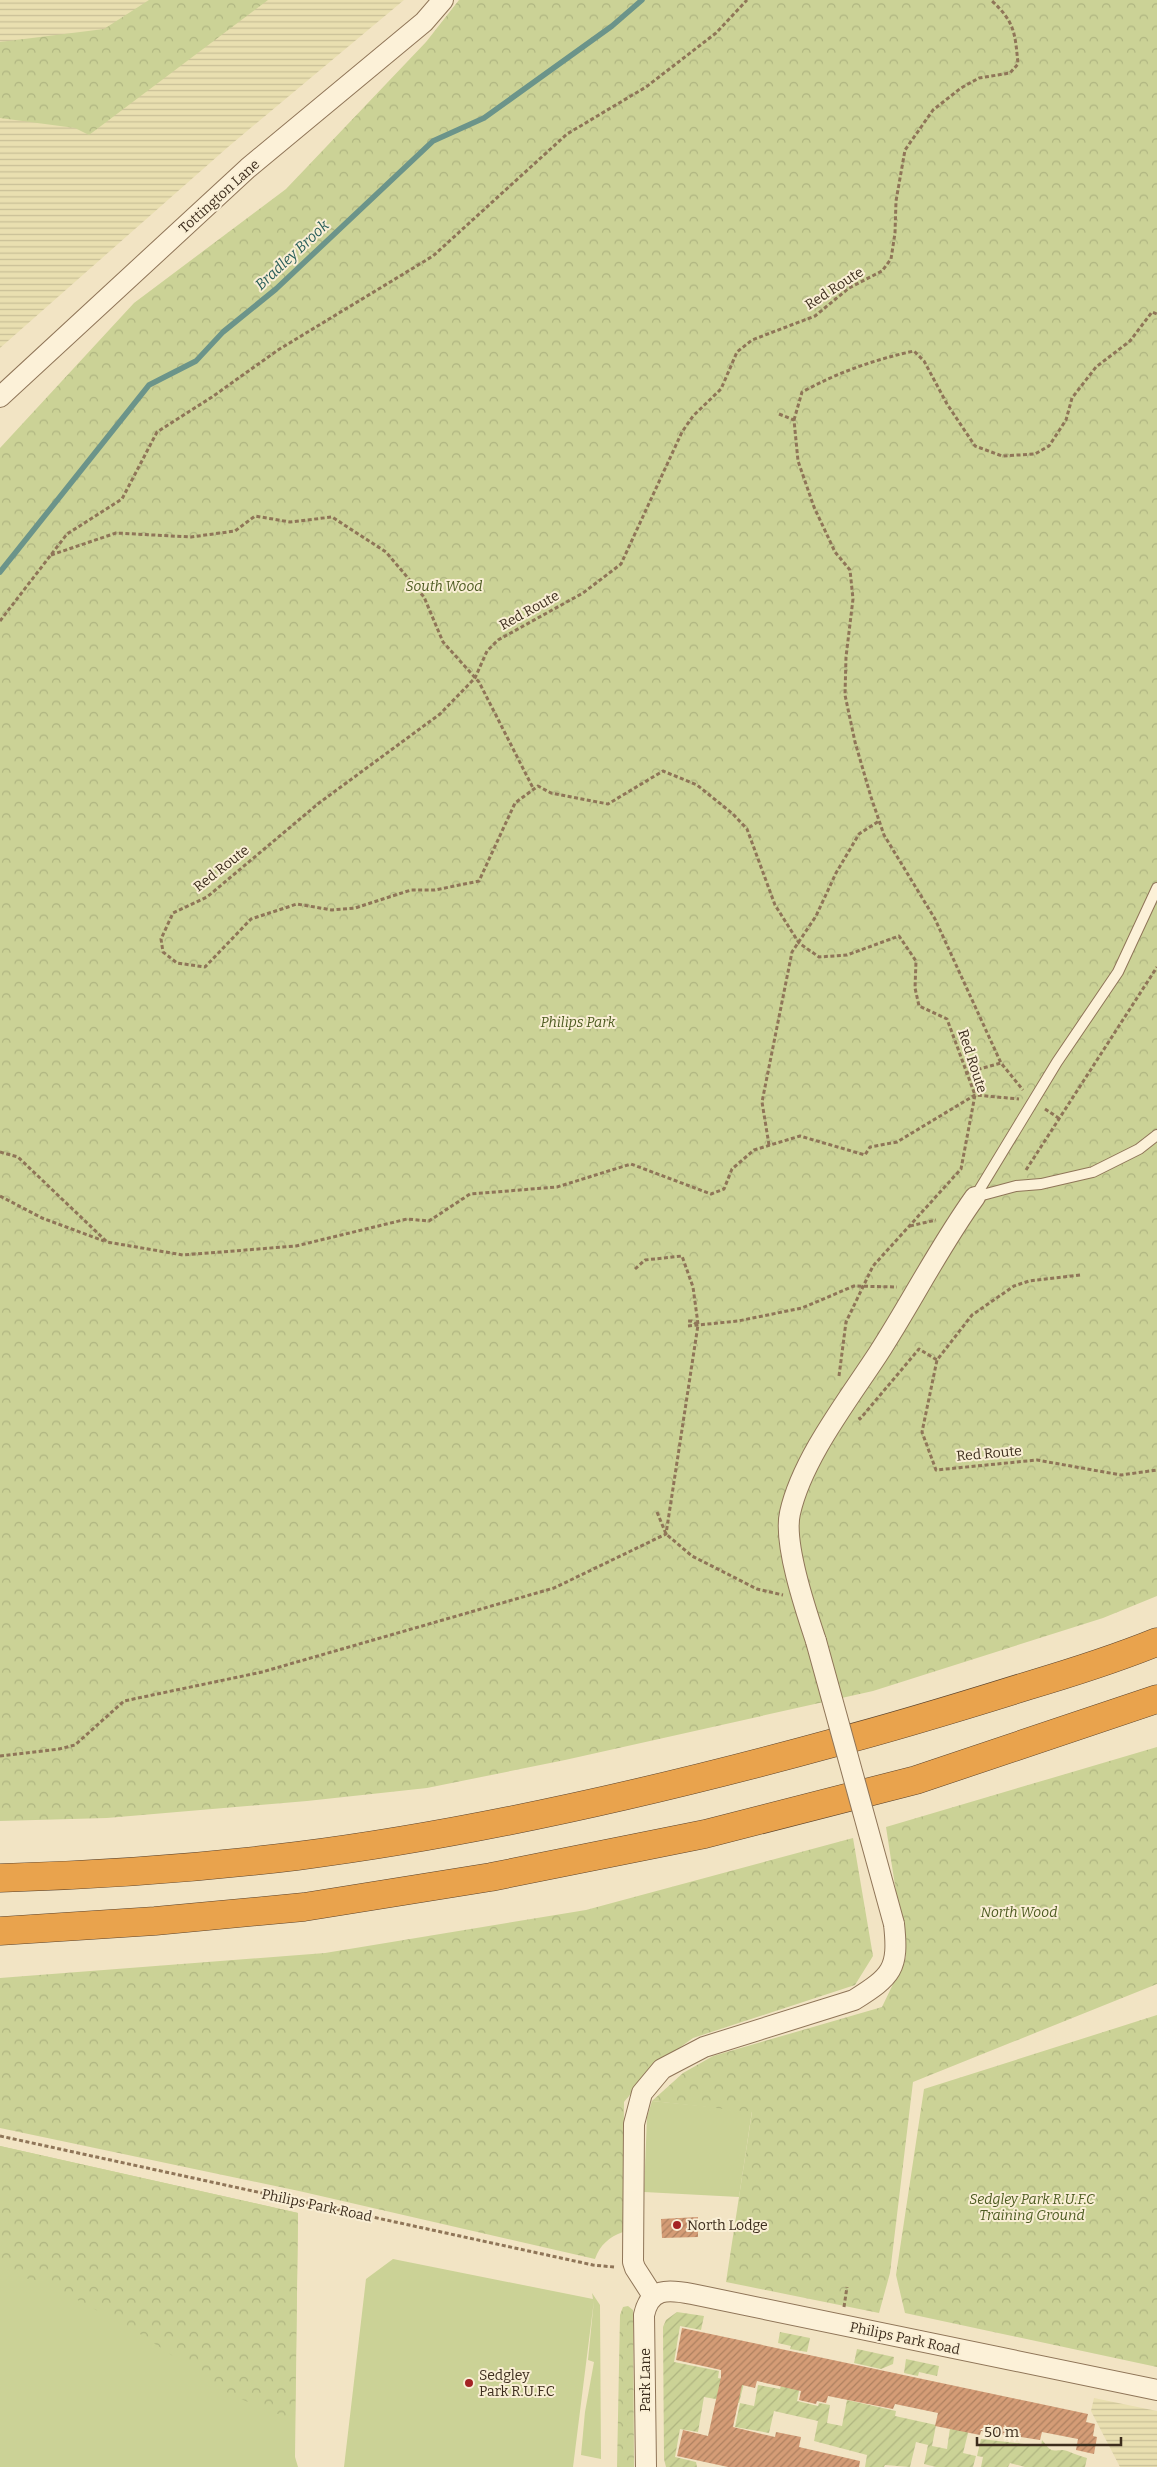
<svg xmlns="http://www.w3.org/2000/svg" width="1157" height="2467" viewBox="0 0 1157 2467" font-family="Bitter,serif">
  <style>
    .farmland { fill: url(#farmland-rules) }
    .grass { fill: #cbd296 }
    .forest { fill: url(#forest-crowns) }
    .garden { fill: url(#garden-furrows) }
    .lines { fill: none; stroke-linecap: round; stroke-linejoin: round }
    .stream { stroke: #6b948a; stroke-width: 5.5 }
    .building { fill: url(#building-hatch) }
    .lane-casing { stroke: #8f7558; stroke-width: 12 }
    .street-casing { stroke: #8f7558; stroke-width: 22 }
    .highway-casing { stroke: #5c432c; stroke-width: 29 }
    .path { stroke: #8f7558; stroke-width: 3; stroke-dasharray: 4 2.5; stroke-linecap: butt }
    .lane { stroke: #fcf1d8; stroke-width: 10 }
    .street { stroke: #fcf1d8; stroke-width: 20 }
    .highway { stroke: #e9a34d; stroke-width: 28 }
    .street-bridge-casing { stroke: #8f7558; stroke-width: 22; stroke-linecap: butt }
    .street-bridge { stroke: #fcf1d8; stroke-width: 20 }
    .poi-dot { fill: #a42224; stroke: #f9eed4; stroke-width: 2 }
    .labels { text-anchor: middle; stroke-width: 4; stroke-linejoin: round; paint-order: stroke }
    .street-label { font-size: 14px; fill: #3d2d1d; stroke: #f9eed4 }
    .park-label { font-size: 14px; font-style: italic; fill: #4e5c22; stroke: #f9eed4 }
    .poi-label { font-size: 14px; fill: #3d2d1d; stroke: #f9eed4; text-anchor: start }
    .water-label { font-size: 15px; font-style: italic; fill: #2b5f5b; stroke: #f9eed4 }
  </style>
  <defs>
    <pattern id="farmland-rules" width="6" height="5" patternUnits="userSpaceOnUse" patternTransform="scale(1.25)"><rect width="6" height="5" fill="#e9dfb0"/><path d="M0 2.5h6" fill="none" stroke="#c9c097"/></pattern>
    <pattern id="forest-crowns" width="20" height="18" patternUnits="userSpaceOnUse" patternTransform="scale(1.25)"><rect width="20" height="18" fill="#cbd296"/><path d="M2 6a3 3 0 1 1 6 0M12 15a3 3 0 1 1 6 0" fill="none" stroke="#afb581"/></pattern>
    <pattern id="garden-furrows" width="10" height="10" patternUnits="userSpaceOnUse" patternTransform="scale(1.25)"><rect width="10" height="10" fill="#cbd296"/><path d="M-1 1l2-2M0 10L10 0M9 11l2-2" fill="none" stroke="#afb581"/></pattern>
    <pattern id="building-hatch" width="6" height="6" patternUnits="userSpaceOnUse" patternTransform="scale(1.25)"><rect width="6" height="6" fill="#d49c76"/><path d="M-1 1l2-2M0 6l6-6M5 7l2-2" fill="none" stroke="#ad8060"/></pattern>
  </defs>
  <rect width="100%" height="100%" fill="#f2e4c4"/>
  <path class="farmland" d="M0 0H404L228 147 0 348Z
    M1094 2398 1157 2411V2467H1120L1091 2411Z"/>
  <path class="grass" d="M652 2101 752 2111 739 2197 644 2192 647 2117Z
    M0 2146 298 2213 295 2457 298 2467H0Z
    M393 2259 593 2299 592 2293 600 2305 601 2459 581 2455 585 2412 594 2362 588 2360 594 2300 573 2467H344L366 2279Z"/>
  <path class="forest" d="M149 0H268L89 135 75 128 0 118V42L104 29Z
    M459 0H1157V1596L1103 1618 873 1691 565 1760 427 1788 307 1801 107 1818 0 1821V448L134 303 286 189 426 42Z
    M1157 1747V1984L913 2082 890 2273 879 2313 726 2282 752 2112 652 2101 683 2073 713 2056 882 2007 906 1957 886 1827Z
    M853 1838 873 1956 855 1985 693 2038 653 2067 624 2102 623 2232C609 2237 600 2245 595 2259L299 2191 0 2128V1978L325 1953 586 1910Z
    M1157 2015V2367L905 2313 896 2275 924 2089Z
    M0 2146 298 2213 295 2421 231 2395 137 2332 44 2282 0 2273Z
    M628 2306 633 2310 634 2467H617L620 2315 623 2307Z"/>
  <path class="garden" d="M677 2312 704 2316 701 2330 680 2326 674 2362 719 2371 718 2378 744 2383 739 2403 704 2397 698 2432 680 2429 675 2457 696 2462 697 2467H666L664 2459 663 2327 666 2320Z
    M780 2332 810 2338 807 2352 790 2349 791 2346 778 2343Z
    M857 2349 894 2357 893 2364 881 2369 854 2363Z
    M906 2359 939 2366 937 2376 919 2372 918 2376 904 2373Z
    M782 2383 800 2386 797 2401 818 2406 819 2403 830 2405 827 2423 842 2426 847 2400 896 2411 895 2416 936 2425 932 2446 947 2449 951 2421 969 2429 963 2453 976 2456 973 2467H936L924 2464 928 2445 916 2442 910 2467 885 2465 884 2467H865L867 2455 814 2441 818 2421 774 2411 769 2433 735 2427 740 2403 754 2406 758 2385 780 2389Z
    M981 2439 1041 2446 1042 2440C1051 2451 1049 2451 1062 2450 1067 2450 1081 2457 1087 2458L1085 2467H1025L1010 2463 1008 2467H981L983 2457 977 2456Z"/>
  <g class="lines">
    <path class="stream" d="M0 572 149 385 196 361 223 332 276 289 433 141 484 118 612 26 642 0"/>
  </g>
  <path class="building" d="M698 2217V2237L662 2238 661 2219Z
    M682 2328 1088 2414 1086 2422 1095 2424 1093 2436 1097 2437 1094 2454 1076 2450 1078 2439 1042 2432 1040 2440 981 2431 980 2435 935 2426 938 2413 895 2404 893 2409 828 2396 826 2403 817 2401 816 2404 799 2400 801 2391 757 2381 755 2388 742 2385 733 2427 775 2437 776 2432 801 2437 799 2447 860 2461 859 2467H728L677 2456 683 2430 708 2436 721 2377V2370L676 2360Z"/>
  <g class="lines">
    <g class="lane-casing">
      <path id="lane" d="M975 1197 1057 1062 1118 972 1157 888
        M975 1197 1016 1186 1041 1184 1093 1172 1139 1149 1157 1135"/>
    </g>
    <g class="street-casing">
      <path id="street" d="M0 397 248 168 424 22 443 0
        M816 1641C806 1611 783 1543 790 1513 802 1459 848 1400 878 1354 911 1303 939 1247 975 1197
        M653 2296 635 2268 633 2262 634 2124 642 2093 662 2069 704 2047 854 2000C892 1976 899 1969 894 1924
        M646 2467 644 2315C650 2288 667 2289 692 2294L1157 2390"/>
    </g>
    <g class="highway-casing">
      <path id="highway" d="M0 1878C99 1875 199 1868 297 1856 477 1833 658 1791 833 1743 898 1726 963 1706 1027 1686 1071 1673 1115 1659 1157 1642
        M0 1931 155 1921 304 1907 491 1877 705 1834 916 1780 1157 1699"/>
    </g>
    <path class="path" d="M779 414 794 420 798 461 814 507 835 552 850 570 853 599 846 657 845 695 855 742 871 797 884 835 935 919 1001 1063 1023 1090
      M794 420 802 392C839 372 873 360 914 351L924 361 947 404 975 446 1002 456 1035 454 1049 446 1066 420 1072 398 1096 367 1130 341 1152 312 1157 314
      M51 555 116 533 191 537 235 531 255 516 290 522 332 517 386 552 424 597 443 642 479 682 533 788
      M0 621 67 534 122 499 157 432 212 397 278 350 433 256 567 134 646 87 716 33 747 0
      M965 1073 1001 1063
      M1045 1109 1060 1119
      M769 1145 762 1102 792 952 816 916 836 873 859 834 879 821
      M0 1152 18 1157 107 1242 183 1255 296 1246 407 1219 429 1221 470 1194 557 1187 631 1164 711 1194 724 1189 732 1169 754 1150 800 1136 865 1155 870 1147 897 1142 975 1095 1019 1099
      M1026 1170 1157 967
      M0 1196 42 1218 104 1241
      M910 1226 936 1220
      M635 1269 645 1260 682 1256 693 1287 698 1324
      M1080 1275 1029 1281 1014 1286 972 1315 937 1360 922 1432 936 1470 1037 1460 1121 1475 1157 1470
      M688 1326 738 1321 802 1308 854 1286 897 1287
      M839 1376 846 1322 873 1266 961 1169 975 1095 947 1019 919 1006 915 988 916 961 899 936 847 955 819 957 799 943 775 905 747 829 733 814 697 785 663 771 608 804 551 793 538 786 515 803 479 881 435 890H411L355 908 332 910 297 904 251 919 205 967 177 963 163 952 161 939 173 913 207 897 319 803 440 714 475 678 487 651 498 640 583 593 621 564 682 432 693 416 721 389 737 352 752 340 815 316 849 288 882 271 891 259 895 233 896 201 905 150 933 110 961 88 979 78 1010 73 1018 64C1015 33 1015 22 991 0
      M859 1417 860 1419 919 1349 937 1360
      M657 1512 666 1534 692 1556 757 1589 783 1595
      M0 1756 59 1749 75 1745 124 1701 262 1672 554 1588 666 1534 698 1325 692 1321H687
      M0 2136 593 2265 614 2267
      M844 2307 847 2287"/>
    <use href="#lane" class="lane"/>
    <use href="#street" class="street"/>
    <use href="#highway" class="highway"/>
    <g class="street-bridge-casing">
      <path id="street-bridge" d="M816 1641 894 1924"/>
    </g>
    <use href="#street-bridge" class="street-bridge"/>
  </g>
  <g class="poi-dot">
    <circle cx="677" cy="2225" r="5"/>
    <circle cx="469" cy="2383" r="5"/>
  </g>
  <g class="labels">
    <g class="street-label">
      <text transform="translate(219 196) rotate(-42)" y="5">Tottington Lane</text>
      <text transform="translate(834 288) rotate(-33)" y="5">Red Route</text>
      <text transform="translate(529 610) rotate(-29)" y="5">Red Route</text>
      <text transform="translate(221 868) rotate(-38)" y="5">Red Route</text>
      <text transform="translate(973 1061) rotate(72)" y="5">Red Route</text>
      <text transform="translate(989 1453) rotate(-5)" y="5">Red Route</text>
      <text transform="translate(317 2205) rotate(12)" y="5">Philips Park Road</text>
      <text transform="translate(905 2338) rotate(12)" y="5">Philips Park Road</text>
      <text transform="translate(645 2380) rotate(-90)" y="5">Park Lane</text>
    </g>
    <g class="park-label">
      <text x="444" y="591">South Wood</text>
      <text x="578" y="1027">Philips Park</text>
      <text x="1019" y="1917">North Wood</text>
      <text x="1032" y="2204">Sedgley Park R.U.F.C<tspan x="1032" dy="16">Training Ground</tspan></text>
    </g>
    <g class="poi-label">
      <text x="687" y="2230">North Lodge</text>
      <text x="479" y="2380">Sedgley<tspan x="479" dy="16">Park R.U.F.C</tspan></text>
    </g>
    <g class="water-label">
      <text transform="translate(292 255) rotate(-43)" y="5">Bradley Brook</text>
    </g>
  </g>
  <path d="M977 2437v8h144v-8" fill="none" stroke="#3d2d1d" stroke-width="2.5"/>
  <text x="984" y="2437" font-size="15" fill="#3d2d1d" stroke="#f9eed4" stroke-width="4" paint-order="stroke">50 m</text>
</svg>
